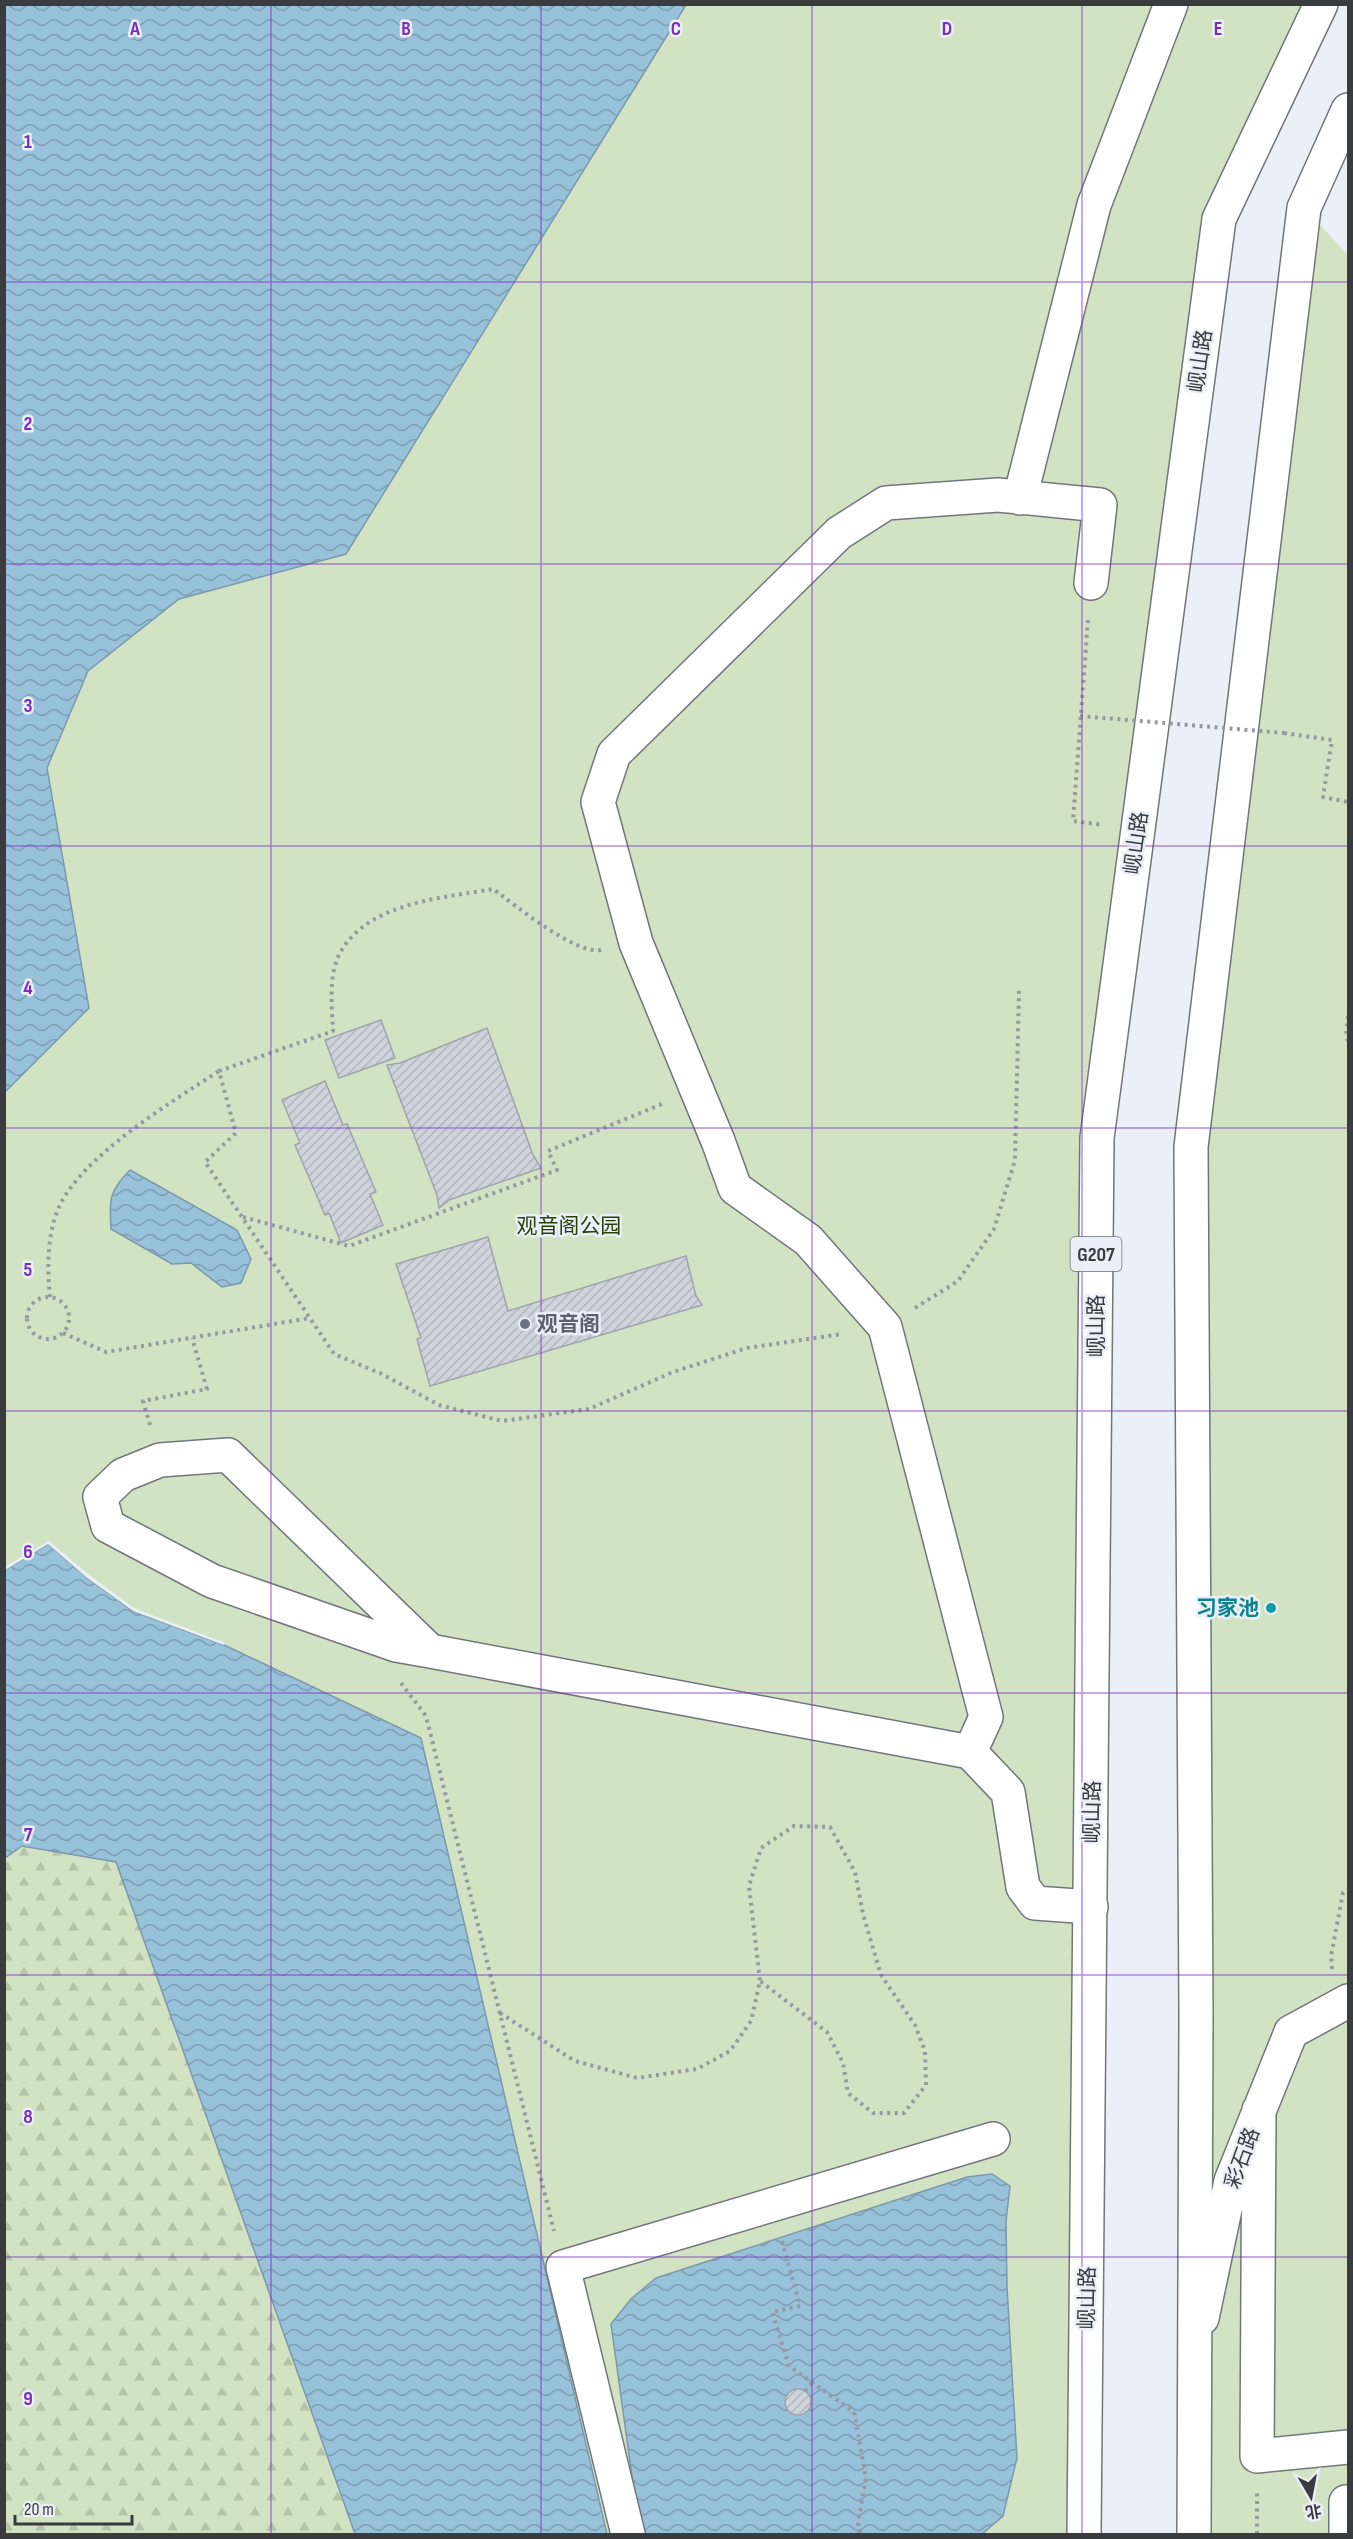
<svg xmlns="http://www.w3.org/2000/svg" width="1353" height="2539" viewBox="0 0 1353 2539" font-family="'Sofia Sans Condensed','Noto Sans SC',sans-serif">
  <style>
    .green { fill: #d1e3c3 }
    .forest { fill: url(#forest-firs) }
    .water { fill: url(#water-waves); stroke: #7c99ab; stroke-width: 1.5 }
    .pier { fill: #eaeff8 }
    .building { fill: url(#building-hatch); stroke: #9fa4ac; stroke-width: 1.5 }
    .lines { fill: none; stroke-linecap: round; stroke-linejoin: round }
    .minor-casing { stroke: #71767d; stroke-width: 36 }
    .highway-casing { stroke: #71767d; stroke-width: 36 }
    .path { stroke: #969aa0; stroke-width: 4; stroke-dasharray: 3 4.5; stroke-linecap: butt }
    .minor { stroke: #fff; stroke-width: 33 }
    .highway { stroke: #fff; stroke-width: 33 }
    .path-bridge { stroke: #969aa0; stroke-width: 4; stroke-dasharray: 3 4.5; stroke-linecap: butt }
    .grid { fill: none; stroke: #7b2cbf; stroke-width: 1.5; stroke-opacity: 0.55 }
    .worship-dot { fill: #6b7280; stroke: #eaeff8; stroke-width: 2 }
    .culture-dot { fill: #0f9aa8; stroke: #eaeff8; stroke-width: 2 }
    .labels { text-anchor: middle; stroke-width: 5; stroke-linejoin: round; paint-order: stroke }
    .shield { fill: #eaeff8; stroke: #6e7176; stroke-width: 1.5 }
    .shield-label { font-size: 20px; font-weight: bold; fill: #393b3e }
    .street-label { font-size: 21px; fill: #393b3e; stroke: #eaeff8 }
    .park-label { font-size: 21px; fill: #274006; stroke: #eaeff8 }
    .worship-label { font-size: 21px; font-weight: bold; fill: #5b616d; stroke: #eaeff8; text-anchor: start }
    .culture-label { font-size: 21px; font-weight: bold; fill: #0d838f; stroke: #eaeff8; text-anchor: end }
    .grid-label { font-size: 20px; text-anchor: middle; font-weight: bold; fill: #7b2cbf; stroke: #eaeff8; stroke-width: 5; stroke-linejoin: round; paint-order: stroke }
  </style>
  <defs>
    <pattern id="forest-firs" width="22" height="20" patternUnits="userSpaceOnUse" patternTransform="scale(1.5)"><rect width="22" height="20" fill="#d1e3c3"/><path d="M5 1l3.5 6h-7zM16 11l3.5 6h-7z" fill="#b4c4a9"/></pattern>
    <pattern id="water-waves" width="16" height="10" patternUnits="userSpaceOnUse" patternTransform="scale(1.5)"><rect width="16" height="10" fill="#98c1da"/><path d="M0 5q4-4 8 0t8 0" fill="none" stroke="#7d9eb2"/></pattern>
    <pattern id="building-hatch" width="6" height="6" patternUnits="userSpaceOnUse" patternTransform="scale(1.5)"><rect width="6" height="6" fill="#ced3dc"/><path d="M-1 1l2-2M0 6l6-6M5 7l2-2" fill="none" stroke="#b2b6be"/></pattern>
  </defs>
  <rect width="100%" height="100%" fill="#eaeff8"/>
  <path class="green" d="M686 5H1321L1219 219 1097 1138 1084 2534H607L421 1738 5 1570V1092L89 1008 47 768 88 671 179 599 346 554Z
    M1304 208 1348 255V2534H1194L1191 1201Z"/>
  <path class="forest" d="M22 1846 116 1862 355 2534H5L4 1858Z"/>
  <path class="water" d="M5 4 686 5 346 554 179 599 88 671 47 768 89 1008 5 1092Z
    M130 1170 237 1230 251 1259 241 1283 222 1287 191 1263 172 1264 111 1229C109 1200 109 1191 130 1170Z
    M48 1544 86 1577 133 1611 224 1645 421 1738 607 2534H355L116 1862 22 1846 5 1858 4 1570Z
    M992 2174 1010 2186 1006 2221 1007 2287 1017 2458 1003 2516 982 2534H646L638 2520 611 2324 631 2299 656 2278 967 2177Z"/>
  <path class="pier" d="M49 1541 88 1574 134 1608 225 1643 224 1645 133 1611 86 1577 48 1544 5 1570 4 1567Z"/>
  <path class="building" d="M381 1020 395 1058 339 1078 325 1040Z
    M487 1028 533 1155 541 1168 449 1200 439 1208 437 1195 387 1065 400 1063Z
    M325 1081 343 1125 347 1124 376 1192 370 1194 383 1225 341 1243 329 1213 325 1215 295 1145 300 1143 282 1100Z
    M488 1237 508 1311 686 1256 696 1296 702 1305 430 1386 417 1339 421 1338 396 1264Z
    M785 2402a13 13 0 1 1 26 0a13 13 0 1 1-26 0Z"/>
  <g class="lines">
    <g class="minor-casing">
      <path id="minor" d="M1020 498 1094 205 1171 4
        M430 1651 228 1455 160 1460 123 1475 100 1497 108 1526 212 1581 396 1645 430 1651 970 1752 1008 1792 1023 1887 1035 1903 1091 1907
        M970 1752 986 1717 885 1327 808 1240 735 1188 718 1141 636 943 598 802 614 754 839 533 886 503 998 495 1100 505 1091 583
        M1259 2110 1257 2456 1348 2447
        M1202 2318 1231 2181 1291 2032 1348 2001
        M1346 2502V2534
        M628 2534 563 2267 993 2139"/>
    </g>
    <g class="highway-casing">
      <path id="highway" d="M1084 2534 1097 1138 1219 219 1321 4
        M1194 2534 1196 2014 1191 1147 1304 208 1348 110"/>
    </g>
    <path class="path" d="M1088 620 1073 821 1103 825
      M1284 733 1332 740 1323 797 1348 802
      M601 950C576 955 515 905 493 889 443 898 368 902 340 953 328 975 332 1006 333 1031L219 1071 236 1133 205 1162 334 1354 382 1374 439 1405 502 1421 589 1409 673 1372 747 1348 842 1334
      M1348 1016 1346 1036 1348 1041
      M243 1217 349 1246 557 1170 548 1151 662 1104
      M50 1297C47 1268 47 1234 59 1207 82 1156 173 1101 219 1071
      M27 1318a21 21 0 1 1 42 0a21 21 0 1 1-42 0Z
      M915 1308 958 1281 994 1229 1015 1160 1019 990
      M63 1333 106 1352 310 1318
      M150 1425 143 1401 207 1389 192 1338
      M401 1683 426 1716 554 2231
      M1332 1969 1331 1956 1343 1893 1348 1890
      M500 2013 575 2061 637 2078 697 2069 730 2051 751 2021 760 1981 749 1886 761 1848 794 1826 830 1827 855 1872 863 1914 881 1975 915 2025 925 2051 926 2085 904 2113H873L848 2093 843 2063 827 2032 760 1981
      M782 2241 800 2306 772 2312 789 2366 854 2412 866 2478 858 2523 860 2534
      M805 2391 812 2383
      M1257 2534V2493"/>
    <use href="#minor" class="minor"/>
    <use href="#highway" class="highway"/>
    <path class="path-bridge" d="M1080 716 1284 733"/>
  </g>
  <path class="grid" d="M271 4V2534M541 4V2534M812 4V2534M1082 4V2534M4 282H1348M4 564H1348M4 846H1348M4 1128H1348M4 1411H1348M4 1693H1348M4 1975H1348M4 2257H1348"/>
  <circle class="worship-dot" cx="525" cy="1324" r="6"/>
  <circle class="culture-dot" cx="1271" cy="1608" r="6"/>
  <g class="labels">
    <rect class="shield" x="1070.5" y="1237" width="51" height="34" rx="4.5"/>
    <g class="shield-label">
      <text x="1096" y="1261">G207</text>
    </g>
    <g class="street-label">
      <text transform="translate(1200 361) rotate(-82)" y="7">岘山路</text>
      <text transform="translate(1136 843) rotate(-82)" y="7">岘山路</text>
      <text transform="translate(1096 1326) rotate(-90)" y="7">岘山路</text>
      <text transform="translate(1092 1812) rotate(-89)" y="7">岘山路</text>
      <text transform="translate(1242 2158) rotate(-70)" y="7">彩石路</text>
      <text transform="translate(1087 2298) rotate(-89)" y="7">岘山路</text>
    </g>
    <g class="park-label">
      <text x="569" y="1233">观音阁公园</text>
    </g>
    <g class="worship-label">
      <text x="537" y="1331">观音阁</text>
    </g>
    <g class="culture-label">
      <text x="1259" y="1615">习家池</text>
    </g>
  </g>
  <g class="grid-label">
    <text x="135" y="35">A</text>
    <text x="406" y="35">B</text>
    <text x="676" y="35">C</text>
    <text x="947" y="35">D</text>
    <text x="1218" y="35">E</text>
    <text x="28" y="148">1</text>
    <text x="28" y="430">2</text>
    <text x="28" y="712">3</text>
    <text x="28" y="994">4</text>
    <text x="28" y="1276">5</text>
    <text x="28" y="1558">6</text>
    <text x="28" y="1841">7</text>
    <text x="28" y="2123">8</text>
    <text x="28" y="2405">9</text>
  </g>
  <rect width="1353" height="2539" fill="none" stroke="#393b3e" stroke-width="12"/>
  <g transform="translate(1311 2497) rotate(170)" stroke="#eaeff8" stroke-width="4.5" paint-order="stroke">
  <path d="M0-4.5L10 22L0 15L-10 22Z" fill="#393b3e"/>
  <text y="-9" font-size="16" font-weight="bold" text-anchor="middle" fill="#393b3e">北</text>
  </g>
  <path d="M15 2515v9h117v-9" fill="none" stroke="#393b3e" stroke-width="3"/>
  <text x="24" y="2515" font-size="18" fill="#393b3e" stroke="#eaeff8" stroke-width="4.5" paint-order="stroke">20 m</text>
</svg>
